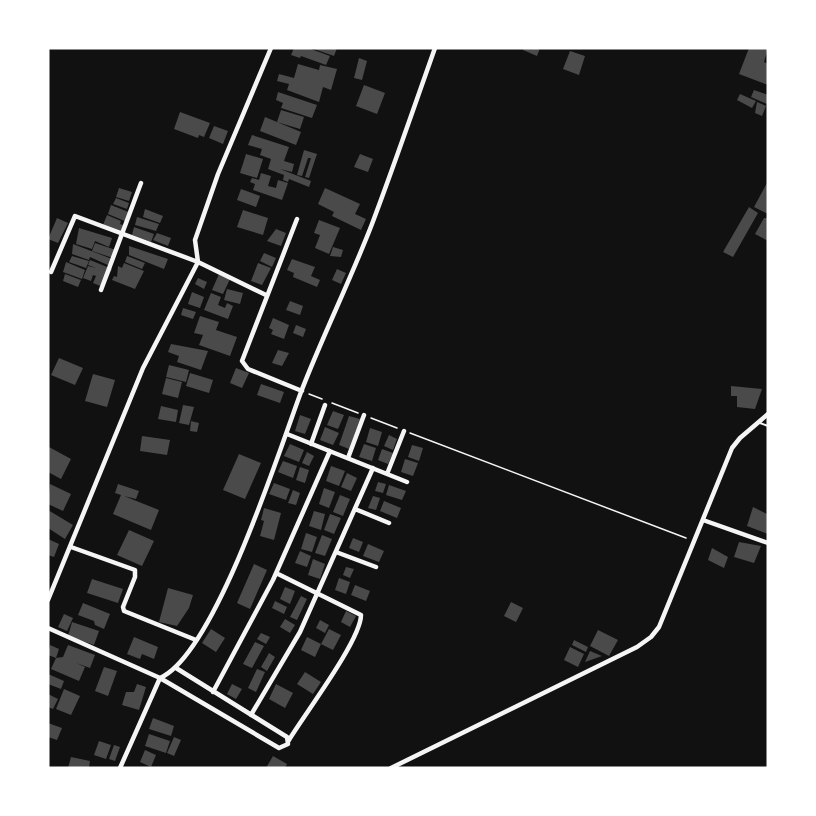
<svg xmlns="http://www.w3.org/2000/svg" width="816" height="816" viewBox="0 0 816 816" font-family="Lato,sans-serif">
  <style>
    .building { fill: #4a4a4a }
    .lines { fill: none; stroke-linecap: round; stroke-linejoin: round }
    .path { stroke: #f5f5f5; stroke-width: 1.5 }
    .service { stroke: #f5f5f5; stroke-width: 2 }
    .minor { stroke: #f5f5f5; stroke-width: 4.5 }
  </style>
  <rect width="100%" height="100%" fill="#111"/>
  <path class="building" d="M294 48H308L330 56 326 65 301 56 300 58 291 55Z
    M311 48H337L334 56Z
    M523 48H540L537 56 523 50Z
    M749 48H768L764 62 768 64V85L739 74Z
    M570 51 585 56 579 75 563 69Z
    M359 58 367 61 362 80 354 78Z
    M298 64 319 70 320 65 337 69 331 90 323 87 319 102 287 90 289 84 277 81 279 74 294 78Z
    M364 85 385 93 377 114 356 106Z
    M754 90 768 95 767 104 751 97Z
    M278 92 317 105 312 118 281 108 283 103 276 100Z
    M740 94 756 101 752 108 737 100Z
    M757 102 766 106 762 116 755 113Z
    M281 110 304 117 300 129 277 122Z
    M180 112 210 123 204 137 199 135 198 138 174 129Z
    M265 117 301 132 296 145 260 131Z
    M214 126 228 131 223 144 209 138Z
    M252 135 289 147 284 161 294 164 292 172 280 169 311 181 309 187 289 179 288 182 283 180 284 175 268 169 271 159 260 155 262 149 248 145Z
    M304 150 317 154 309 178 305 177 311 158H308L302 176 297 175Z
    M246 154 263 159 257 178 240 173Z
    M360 154 373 159 368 172 354 167Z
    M261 173 271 176 268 186 276 188 278 180 288 183 282 200 253 190 255 184 250 182 252 178 259 180Z
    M768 181V214L754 207Z
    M119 188 132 192 129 201 116 197Z
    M325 188 360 204 355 214 366 219 361 230 332 216 334 212 318 204Z
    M241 189 260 196 256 207 237 200Z
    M116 198 129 203 127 209 113 204Z
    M111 205 131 213 127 222 108 214Z
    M749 207 758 213 733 257 723 252Z
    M145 209 163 216 160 223 143 217Z
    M243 210 268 218 263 235 237 227Z
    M107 215 121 221 120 224 126 226 124 233 103 225Z
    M137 217 159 224 156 231 135 225Z
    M57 218 68 223 58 243 48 239Z
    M764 218H768V241L755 234Z
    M319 220 340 228 329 254 315 248 320 235 314 233Z
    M134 227 154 234 151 242 132 235Z
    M79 228 112 238 109 247 95 241 92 249 76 244Z
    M276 229 286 233 281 246 267 241Z
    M157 233 171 238 168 246 153 240Z
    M95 243 116 250 113 258 92 251Z
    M73 244 112 259 110 266 90 257 89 260 72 254Z
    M129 246 168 259 164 269 129 255Z
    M333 247 343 250 341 257 330 256Z
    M264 253 276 258 272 267 260 261Z
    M72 256 89 261 86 268 69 262Z
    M127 256 145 263 142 269 125 262Z
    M292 259 315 267 311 276 320 280 317 287 293 277 294 273 287 270Z
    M90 260 112 269 103 287 93 283 96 276 93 275 91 281 83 278 88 266 96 268 88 265Z
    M66 262 85 270 82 279 63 272Z
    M124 263 144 271 135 289 112 280 114 276 117 277 118 266 122 268Z
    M258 263 271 268 262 285 251 281Z
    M337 269 346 273 341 284 332 280Z
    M65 274 81 280 78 287 63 281Z
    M219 274 230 279 223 294 212 290Z
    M198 278 207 282 204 289 195 284Z
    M227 289 243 293 240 304 224 300Z
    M192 292 204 297 200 308 188 304Z
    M211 293 221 297 218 305 225 308 227 303 233 306 228 319 204 310Z
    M290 301 303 306 300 315 286 310Z
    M183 308 196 312 193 319 181 315Z
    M200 316 219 322 216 330 237 337 230 356 199 345 203 335 194 333Z
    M273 318 289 325 284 339 271 334 273 330 269 328Z
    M296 325 306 329 303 337 293 333Z
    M171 344 208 351 201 370 177 362 179 356 168 352Z
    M278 350 289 353 282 366 272 363Z
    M59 358 83 368 75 385 51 375Z
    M169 365 189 370 186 382 166 377Z
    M236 368 249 373 242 388 230 383Z
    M190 373 213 380 209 393 186 386Z
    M93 374 115 380 107 407 85 401Z
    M166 378 182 382 178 398 162 394Z
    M261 384 284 392 280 403 257 395Z
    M731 386 762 389 755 409 737 407V396H731Z
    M183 405 194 407 189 425 179 423Z
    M161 406 178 410 176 422 158 419Z
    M333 411 344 415 338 429 327 425Z
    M300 415 311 419 305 434 295 431Z
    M349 416 360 419 349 449 339 445Z
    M191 421 199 423 197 432 190 431Z
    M325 427 339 433 333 445 320 440Z
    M370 428 382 432 378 446 366 442Z
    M389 435 397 439 393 450 384 446Z
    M142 436 170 440 167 455 140 451Z
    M290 444 304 450 299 462 284 456Z
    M364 444 376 448 372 461 359 457Z
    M412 445 423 448 419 461 408 457Z
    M49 447 71 459 61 479 48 472Z
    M382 449 393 453 388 464 378 460Z
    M307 452 314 456 309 466 302 463Z
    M239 454 261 463 245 499 223 490Z
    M405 459 418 463 413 476 401 472Z
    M283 461 297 466 293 478 278 472Z
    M331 466 345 471 339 486 326 481Z
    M300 467 309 470 305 483 296 480Z
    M347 473 357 478 351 491 341 487Z
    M378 482 386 484 383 493 375 491Z
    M274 483 290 489 286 500 269 494Z
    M50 484 71 494 63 511 48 504Z
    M118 484 139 491 136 499 124 496 159 510 151 530 113 514 121 495 115 493Z
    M389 485 406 491 402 500 386 495Z
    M324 488 335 492 329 508 319 504Z
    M293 490 300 493 296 505 288 503Z
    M340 495 350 499 343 516 333 512Z
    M373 496 380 498 376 510 368 508Z
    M384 501 401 508 397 518 380 511Z
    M753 507 767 514 768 534 747 526Z
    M264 508 281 513 274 540 260 536 264 521 261 520Z
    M48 510 73 525 65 539 48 528Z
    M314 511 325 514 321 530 309 526Z
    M330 514 341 518 334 534 324 530Z
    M129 530 154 541 142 566 117 555Z
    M306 533 317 537 312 552 301 549Z
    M322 535 332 539 325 556 315 553Z
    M353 538 363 542 359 552 349 548Z
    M48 539 59 544 54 557 48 555Z
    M739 542 761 546 754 563 734 557Z
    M368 544 384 551 379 562 363 556Z
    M712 548 728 557 724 568 708 560Z
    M300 551 311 556 307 567 295 563Z
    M313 559 325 564 320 579 308 575Z
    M254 564 267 570 250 609 237 603Z
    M346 567 354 569 350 578 343 575Z
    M339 578 350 582 346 594 335 590Z
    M92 579 123 589 118 603 87 593Z
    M355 585 370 591 366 601 351 595Z
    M285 587 295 591 290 604 280 599Z
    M168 588 193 595 189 608 177 626 159 622Z
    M301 596 307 599 297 620 290 617Z
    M275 601 287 607 284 614 272 608Z
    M511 602 523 608 516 622 504 616Z
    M83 603 110 614 104 629 95 625 94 621 78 615Z
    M346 611 356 616 350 627 341 622Z
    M64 614 73 618 67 631 58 627Z
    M285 619 295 625 290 633 280 627Z
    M320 620 329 625 325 633 316 628Z
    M72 622 99 631 94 645 68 636Z
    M211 629 225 638 216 652 202 643Z
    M329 629 341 635 333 650 321 644Z
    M598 630 618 640 609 656 590 646Z
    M261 633 270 637 266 644 257 639Z
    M134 637 158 647 154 659 142 654 140 659 127 654Z
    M307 637 321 644 315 657 301 650Z
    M574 640 588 647 586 652 572 645Z
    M255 642 264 646 252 668 243 664Z
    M50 645 59 649 56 658 48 655Z
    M68 645 95 655 90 668 76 663 85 667 79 681 51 669 56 658 63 657Z
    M570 647 584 654 578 667 564 660Z
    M590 651 602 656 585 662Z
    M269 653 275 657 267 671 261 667Z
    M104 667 117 671 108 696 95 691Z
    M257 669 265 672 256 692 248 688Z
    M305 672 321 682 313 694 297 684Z
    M48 674 64 681 61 689 48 684Z
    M137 684 146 687 139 710 122 705 126 692H134Z
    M232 684 242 689 236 699 227 694Z
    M276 684 293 693 285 708 269 699Z
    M64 689 80 696 71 715 56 709Z
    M48 694 58 699 53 709 48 707Z
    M153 718 174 726 171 736 149 729Z
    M48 723 62 728 57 740 48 737Z
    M149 734 170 741 166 753 145 746Z
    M174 737 181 740 174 756 167 753Z
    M99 741 111 745 106 759 94 755Z
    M114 745 120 747 115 761 109 759Z
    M145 750 156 755 151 767 140 762Z
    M273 756 287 764 285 768H266Z
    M71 757 90 761 89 768H68Z"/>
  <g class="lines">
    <path class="path" d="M309 394 322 399
      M332 403 358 413
      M371 418 397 428
      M410 433 686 538"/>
    <path class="service" d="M760 423 768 426"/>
    <path class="minor" d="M297 219 242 361 248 369 302 391
      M51 272 75 216 198 262 266 295
      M101 290 141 183
      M287 434 407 482
      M311 444 325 405
      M348 458 364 415
      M387 474 404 431
      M355 509 389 523
      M703 520 768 543
      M71 547 135 570V577L123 607 124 611 196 640
      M336 552 376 567
      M276 573 361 615C361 640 304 715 289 740
      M48 600 143 368 198 262 195 240 218 174 271 48
      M48 628 160 678 120 768
      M160 678C215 654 279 451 301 392 323 335 350 281 372 224 394 166 414 107 435 48
      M160 678 279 748 288 744 287 737 176 668
      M213 692 273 580 330 451
      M251 715 300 632 373 468
      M391 768 637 647 651 637 659 627 732 448 740 438 768 414"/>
  </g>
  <rect width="816" height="816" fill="none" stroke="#ffffff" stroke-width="99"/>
</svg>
